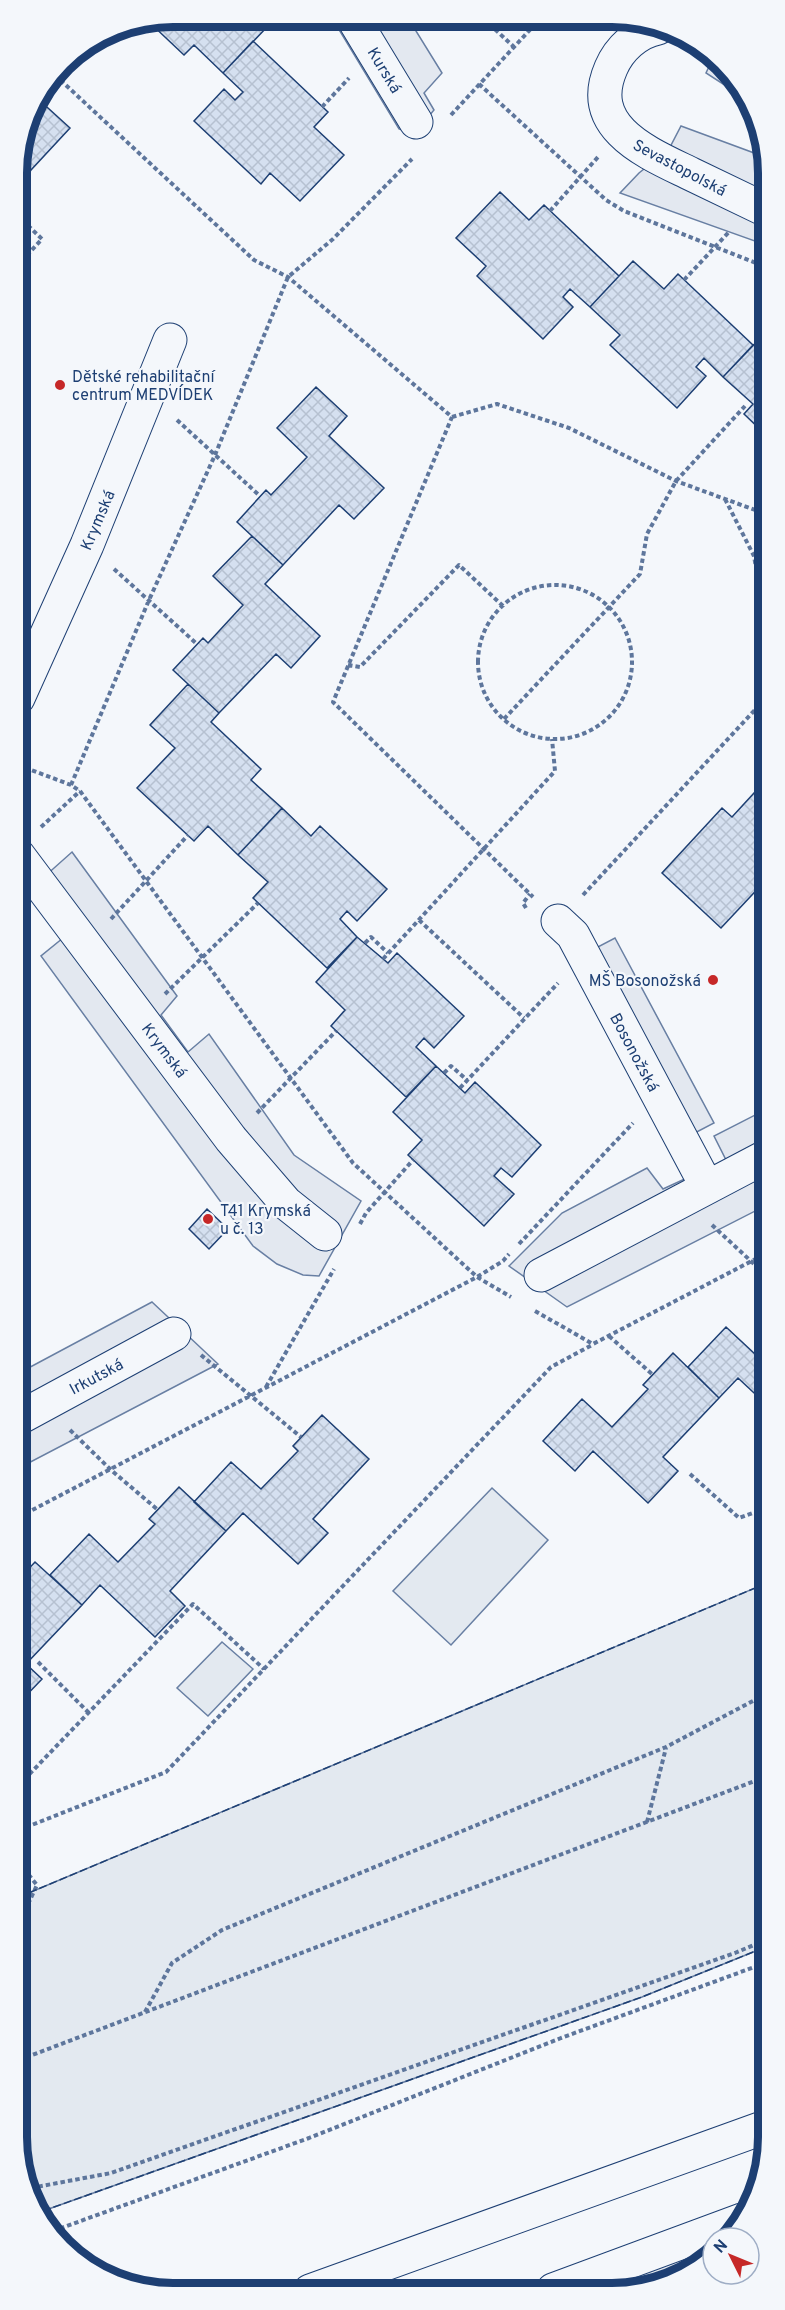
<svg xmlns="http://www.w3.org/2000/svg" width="785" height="2310" viewBox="0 0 785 2310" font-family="Overpass,sans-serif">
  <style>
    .grass { fill: url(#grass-tufts); stroke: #687fa3; stroke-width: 1.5 }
    .park { fill: #e3e9f0; stroke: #687fa3; stroke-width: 1.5 }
    .parking { fill: #e3e8f0; stroke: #687fa3; stroke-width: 1.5 }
    .building { fill: url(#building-cross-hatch); stroke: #1d3f73; stroke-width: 1.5 }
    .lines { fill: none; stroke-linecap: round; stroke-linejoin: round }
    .street-casing { stroke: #1d3f73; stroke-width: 35 }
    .highway-casing { stroke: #1d3f73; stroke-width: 35 }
    .path { stroke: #5e769c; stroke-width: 4; stroke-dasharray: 4.5 3; stroke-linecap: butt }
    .street { stroke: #f4f7fb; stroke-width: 33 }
    .highway { stroke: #f4f7fb; stroke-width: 33 }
    .fence { stroke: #1d3f73; stroke-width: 1.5; stroke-dasharray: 8 3; stroke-linecap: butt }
    .poi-dot { fill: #c62828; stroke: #f4f7fb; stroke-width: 2 }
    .labels { text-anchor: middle; stroke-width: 4.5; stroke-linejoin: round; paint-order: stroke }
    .street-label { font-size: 16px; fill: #1d3f73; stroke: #f4f7fb }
    .poi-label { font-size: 16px; fill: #1d3f73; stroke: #f4f7fb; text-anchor: start }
    .rim { fill: none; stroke: #1d3f73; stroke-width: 8 }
  </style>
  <defs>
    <pattern id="grass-tufts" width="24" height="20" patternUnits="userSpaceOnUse" patternTransform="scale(1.5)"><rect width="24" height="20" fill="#e3e9f0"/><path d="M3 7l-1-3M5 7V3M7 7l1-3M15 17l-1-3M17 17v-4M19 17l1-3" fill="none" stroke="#c2c9d1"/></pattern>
    <pattern id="building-cross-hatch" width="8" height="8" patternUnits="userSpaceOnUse" patternTransform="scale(1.5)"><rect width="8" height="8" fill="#d5e0f0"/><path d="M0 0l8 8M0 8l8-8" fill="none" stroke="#b6c1d1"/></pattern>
  </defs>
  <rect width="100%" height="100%" fill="#f4f7fb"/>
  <path class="grass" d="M713 2238V2254L690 2272 643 2290H553Z"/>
  <path class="park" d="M492 1488 548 1540 451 1645 393 1591Z
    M767 1583 768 1946 642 1997 43 2211 20 2168 19 1897Z
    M222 1642 253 1669 208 1716 177 1688Z"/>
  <path class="parking" d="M332 18H408L442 73 424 93 434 110 414 134 399 129Z
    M713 58 723 63 740 95 706 73Z
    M681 126 765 157 766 245 620 193 639 173 669 149Z
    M72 852 177 996 161 1015 188 1052 209 1034 294 1155 361 1201 319 1276 303 1275 277 1264 253 1246 41 956 63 938 26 893Z
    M615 938 714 1123 691 1135 592 950Z
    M767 1109V1205L567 1307 509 1266 562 1213 647 1168 663 1189 726 1160 714 1136Z
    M152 1302 218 1364 19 1468V1373Z"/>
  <path class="building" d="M173 16 257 17 267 27 223 73 194 45 184 55 148 21Z
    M253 41 328 112 314 127 344 155 300 201 270 173 261 184 194 121 224 89 235 100 243 92 223 73Z
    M37 98 70 128 17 185V163L33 104Z
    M500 192 529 220 544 205 619 276 590 307 570 289 563 297 573 307 543 339 477 276 486 266 456 238Z
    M633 261 664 289 678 274 753 345 723 377 704 358 696 367 706 376 677 408 610 345 620 335 590 307Z
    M766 332V435L744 414 753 404 723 377Z
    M316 387 347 416 329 436 384 488 354 519 339 505 283 565 237 522 266 490 271 495 307 457 277 428Z
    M252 536 283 565 265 584 320 636 291 668 276 654 219 713 173 670 203 638 208 643 243 605 213 576Z
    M188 684 219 713 211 722 261 769 251 780 282 808 238 855 208 826 194 841 137 788 175 748 150 725Z
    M766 780V880L721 928 662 873 722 808 732 817Z
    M282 808 311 836 320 826 387 889 357 921 347 911 340 919 357 937 327 968 253 898 268 882 238 855Z
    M357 937 388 963 397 953 464 1016 434 1048 424 1038 416 1047 436 1066 406 1097 331 1026 345 1010 316 982Z
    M436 1066 465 1093 475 1082 541 1145 512 1177 501 1168 494 1176 514 1194 484 1226 408 1155 422 1140 393 1112Z
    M207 1209 228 1229 209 1249 189 1229Z
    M726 1327 756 1355 767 1343V1405L738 1378 719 1398 688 1367Z
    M673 1353 719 1398 663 1457 678 1471 648 1503 593 1451 575 1471 543 1441 582 1399 612 1427 648 1389 643 1385Z
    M322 1415 369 1459 313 1519 328 1533 298 1564 243 1513 226 1531 194 1502 231 1462 261 1489 298 1451 293 1446Z
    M179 1487 226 1531 170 1591 185 1606 155 1637 100 1585 82 1605 50 1575 89 1534 118 1562 155 1524 149 1519Z
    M35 1562 82 1605 26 1664 42 1679 19 1703V1579Z"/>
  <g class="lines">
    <g class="street-casing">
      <path id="street" d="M353 18 416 122
        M658 28C637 32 619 49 611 68 585 128 648 153 691 174 716 186 741 198 766 210
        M18 698 87 545 170 340
        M18 855 231 1139 286 1203 325 1234
        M558 921 573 935 707 1187
        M541 1275 767 1156
        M19 1418 174 1334"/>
    </g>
    <g class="highway-casing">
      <path id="highway" d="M553 2290 742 2220
        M310 2291 768 2126"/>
    </g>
    <path class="path" d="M484 19 514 47
      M55 75 254 260 288 277 452 417 333 702 533 897
      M479 84 606 200 624 211 766 267
      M322 107 349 78
      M451 115 540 19
      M550 211 598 157
      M17 215 42 239 17 266
      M684 280 729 232
      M452 417 497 404 569 428 676 481 766 514
      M177 420 260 496
      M725 499 754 556 766 626
      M114 569 197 644
      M478 662a77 77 0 1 1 154 0a77 77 0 1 1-154 0Z
      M348 665 360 667 459 565 503 606
      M504 719 640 574 647 534 676 481 745 406
      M18 765 71 785 80 791 353 1163 477 1277 511 1297
      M71 785 149 600 215 455 288 277 333 239 412 159
      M41 827 80 791
      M583 895 766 698
      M526 908 523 903 530 894
      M111 919 188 835
      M419 920 524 1018
      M365 943 371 937 388 953
      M383 959 555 771 552 739
      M165 994 258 903
      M444 1073 451 1066 467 1080
      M460 1088 558 983
      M257 1113 336 1031
      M360 1224 366 1213 413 1160
      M712 1225 767 1276
      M519 1244 633 1123
      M535 1311 593 1344 767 1253
      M609 1336 653 1375
      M201 1355 301 1437
      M266 1387 334 1269
      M70 1430 111 1470 158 1510
      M690 1474 739 1518 767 1508
      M19 1517 477 1277 503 1261 509 1254
      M38 1662 89 1713
      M19 1785 193 1604 264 1669
      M647 1822 666 1748
      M19 1830 166 1772 551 1367 592 1345
      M19 1863 37 1885 29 1902 19 1909
      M145 2012 172 1963 222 1930 666 1747 768 1693
      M19 2060 768 1776
      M31 2188 111 2173 735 1953 768 1939
      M53 2231 309 2138 561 2038 768 1962"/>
    <use href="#street" class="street"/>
    <use href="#highway" class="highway"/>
    <path class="fence" d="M19 1897 767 1583
      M43 2211 642 1997 768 1946"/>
  </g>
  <g class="poi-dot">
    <circle cx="60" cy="385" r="6"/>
    <circle cx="713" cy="980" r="6"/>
    <circle cx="208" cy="1219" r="6"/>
  </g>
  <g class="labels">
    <g class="street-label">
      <text transform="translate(385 70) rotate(59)" y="6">Kurská</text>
      <text transform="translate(680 167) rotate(28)" y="6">Sevastopolská</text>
      <text transform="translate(97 520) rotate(-67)" y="6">Krymská</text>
      <text transform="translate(165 1050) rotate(53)" y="6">Krymská</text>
      <text transform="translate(635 1052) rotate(62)" y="6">Bosonožská</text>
      <text transform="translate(96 1376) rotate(-28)" y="6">Irkutská</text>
    </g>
    <g class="poi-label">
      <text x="72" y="382">Dětské rehabilitační<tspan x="72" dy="18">centrum MEDVÍDEK</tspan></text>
      <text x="701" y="986" text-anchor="end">MŠ Bosonožská</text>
      <text x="220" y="1216">T41 Krymská<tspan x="220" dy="18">u č. 13</tspan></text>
    </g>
  </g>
  <path d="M0 0H785V2310H0ZM173 27H612A146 146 0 0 1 758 173V2137A146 146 0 0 1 612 2283H173A146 146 0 0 1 27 2137V173A146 146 0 0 1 173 27Z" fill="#f4f7fb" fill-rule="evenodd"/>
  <path class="rim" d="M173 27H612A146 146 0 0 1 758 173V2137A146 146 0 0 1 612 2283H173A146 146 0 0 1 27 2137V173A146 146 0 0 1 173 27Z"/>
  <g transform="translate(731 2256) rotate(313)"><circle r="28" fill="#f4f7fb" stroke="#9eadc5" stroke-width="1.5"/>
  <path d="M0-4.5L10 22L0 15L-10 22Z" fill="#c62828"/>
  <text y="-9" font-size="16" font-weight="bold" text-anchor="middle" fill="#1d3f73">N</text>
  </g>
</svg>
